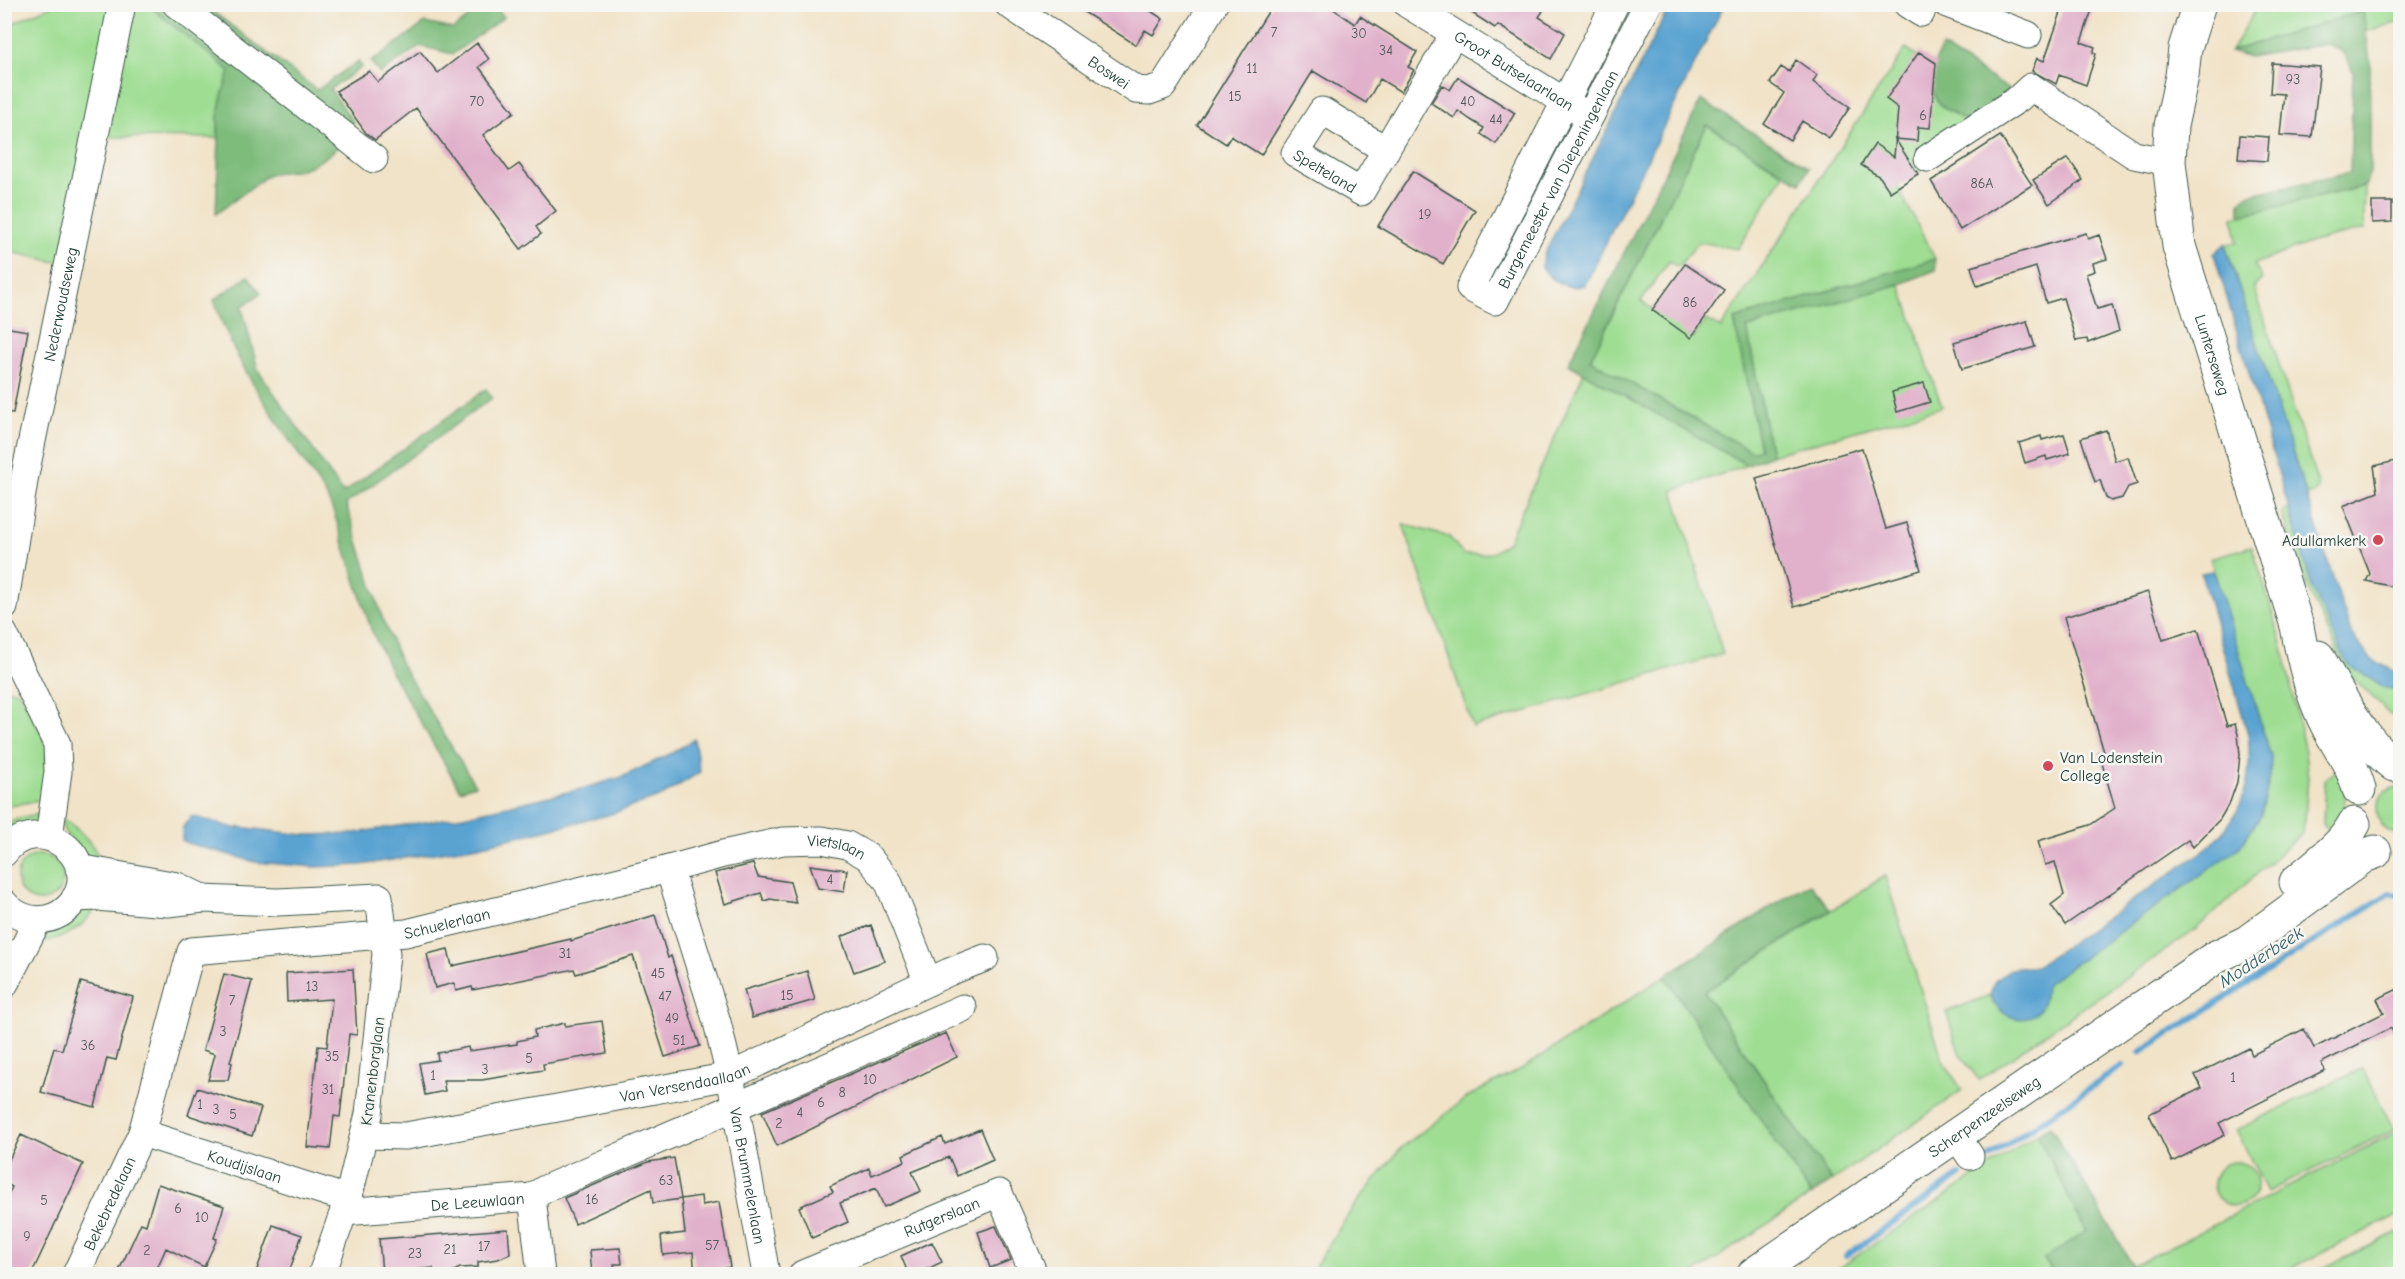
<svg xmlns="http://www.w3.org/2000/svg" width="2405" height="1279" viewBox="0 0 2405 1279" font-family="'Comic Neue',sans-serif">
  <style>
    .green { fill: #9edd92; stroke: #5e8d63; stroke-width: 1.5 }
    .forest { fill: #7ebc7c; stroke: #4e7c58; stroke-width: 1.5 }
    .water { fill: #5aa3d1; stroke: #3c7082; stroke-width: 1.5 }
    .lines { fill: none; stroke-linecap: round; stroke-linejoin: round }
    .stream { stroke: #5aa3d1; stroke-width: 6 }
    .building { fill: #e1b1cb }
    .minor-casing { stroke: #3e564a; stroke-width: 29 }
    .major-casing { stroke: #3e564a; stroke-width: 35 }
    .minor { stroke: #fff; stroke-width: 27 }
    .major { stroke: #fff; stroke-width: 33 }
    .poi-dot { fill: #d1495b; stroke: #f6f6f2; stroke-width: 2 }
    .labels { text-anchor: middle; stroke-width: 5; stroke-linejoin: round; paint-order: stroke }
    .number-label { font-size: 14px; fill: #505a5a }
    .street-label { font-size: 16px; fill: #1f3d34; stroke: #f6f6f2 }
    .poi-label { font-size: 16px; fill: #1f3d34; stroke: #f6f6f2; text-anchor: end }
    .water-label { font-size: 18px; font-style: italic; fill: #315c63; stroke: #f6f6f2 }
  </style>
  <rect width="100%" height="100%" fill="#f6f6f2"/>
  <filter id="ink" filterUnits="userSpaceOnUse"><feTurbulence type="fractalNoise" baseFrequency=".0167" numOctaves="2"/><feDisplacementMap in="SourceGraphic" scale="12" xChannelSelector="R" yChannelSelector="G"/><feConvolveMatrix kernelMatrix="1 2 1 2 8 2 1 2 1" color-interpolation-filters="sRGB"/></filter>
  <filter id="wash" filterUnits="userSpaceOnUse"><feTurbulence type="fractalNoise" baseFrequency=".008" numOctaves="4" result="noise"/><feDisplacementMap in="SourceGraphic" scale="24" xChannelSelector="R" yChannelSelector="G"/><feGaussianBlur stdDeviation="1.35" result="paint"/><feColorMatrix in="noise" values="0 0 0 0 0 0 0 0 0 0 0 0 0 0 0 0 0 1.4 0 .05"/><feComposite in="paint" operator="in"/></filter>
  <g filter="url(#wash)">
    <rect width="100%" height="100%" fill="#f1e3c8"/>
    <path class="green" d="M53 5H113L62 263 5 251 4 27Z
      M134 5H148L231 71C222 94 215 114 219 138L102 137Z
      M2258 5H2400V22L2366 31 2363 12 2231 51Z
      M1906 48 1932 66 1984 130 1897 185 1935 259 1734 319 1760 449 1752 452 1590 360 1707 125 1784 174 1738 249 1699 242 1678 267 1669 261 1641 301 1693 338 1706 320 1721 328Z
      M2365 186C2366 201 2362 215 2365 229L2312 242 2254 264 2262 279 2254 287 2319 487 2314 494 2307 496 2225 244 2237 243 2233 217Z
      M1900 284 1942 407 1771 455 1747 328Z
      M1584 372 1747 465 1673 491 1723 654 1473 727 1403 524 1449 537 1464 555 1492 553 1508 542Z
      M2289 510 2313 590 2381 686 2400 691V720L2389 714 2346 670 2309 591 2282 512Z
      M2252 546 2282 643 2305 753 2308 777 2305 820 2301 834 2195 930 1979 1080 1960 1055 1946 1012 1990 995 1993 1004 2041 1007 2045 986 2049 982 2239 848 2261 815 2270 776 2271 757 2210 558Z
      M4 689 19 691 47 746 44 799 6 807H4Z
      M2342 766C2349 793 2345 812 2334 838L2323 824 2325 779Z
      M2400 787V835C2369 831 2370 788 2400 787Z
      M37 814 39 817 36 823 5 842V825L19 818Z
      M63 819C80 830 91 841 100 859L97 867 66 834 61 824Z
      M17 878a23 23 0 1 1 46 0a23 23 0 1 1-46 0Z
      M1885 876 1943 1061 1962 1090 1832 1181 1704 992Z
      M96 907C81 931 61 941 34 942L33 938 78 911Z
      M1665 976 1811 1195 1693 1274H1310L1354 1206 1401 1148 1469 1096 1523 1068Z
      M2363 1068 2394 1130 2267 1192 2236 1130Z
      M2400 1130V1214L2279 1274H2117Z
      M2037 1134 2086 1232 2044 1259 2054 1274H1830Z
      M2213 1184a22 22 0 1 1 44 0a22 22 0 1 1-44 0Z
      M2400 1231V1274H2311Z"/>
    <path class="forest" d="M148 5H164L342 143C330 155 314 167 297 170 287 172 278 171 268 175L216 214 219 139C215 114 222 94 230 71Z
      M188 5H204L317 90 358 61 362 67 330 89 354 123 347 129Z
      M485 5H493L504 17 453 54 420 46 380 74 371 62 425 23 453 29Z
      M2363 11 2370 61V172L2365 186 2240 215V201L2247 195 2350 173 2353 72C2347 57 2343 48 2326 44L2249 57 2231 51Z
      M1942 47 2027 101 1984 130C1972 123 1948 113 1940 104 1925 88 1933 63 1942 47Z
      M1701 100 1809 168 1800 183 1707 125 1590 360 1752 452 1760 449 1734 319 1935 259 1936 270 1900 284 1747 328 1771 455 1747 465 1568 364Z
      M248 276 261 293 242 307 258 370 343 493 486 389 492 398 346 504 383 620 401 664 475 785 460 790 390 670 371 629 334 513 326 495C285 432 237 372 214 300Z
      M1810 884 1831 910 1704 992 1832 1181 1811 1195 1665 976 1797 890Z
      M2050 1126 2133 1266 2117 1274H2054L2044 1259 2086 1231 2037 1134Z"/>
    <path class="water" d="M1670 5H1724L1585 285C1567 290 1552 282 1542 267L1544 255Z
      M2225 244 2352 636 2371 659 2400 674V691L2381 686 2347 664 2313 590 2214 254Z
      M2211 571 2215 574 2271 757 2270 776 2261 815 2239 848 2049 982C2042 989 2046 1001 2040 1009 2023 1029 1998 1015 1990 995L1994 982 2010 969 2037 966 2208 848C2244 814 2253 782 2248 734L2201 573Z
      M694 739 700 772 662 796 608 815 479 846 361 865 314 867 255 862 187 843 182 840 183 827 192 816 238 829 239 827 305 835 347 834 463 816 577 790 622 777 672 753Z"/>
    <g class="lines">
      <path class="stream" d="M2140 1052 2390 893 2400 896
        M1988 1158 2122 1066
        M1846 1256 1960 1175"/>
    </g>
    <g id="blocks">
      <path class="building" d="M1071 4H1140L1163 19 1153 35 1145 30 1136 45Z
        M1273 4H1326L1355 24 1360 16 1417 52 1408 67 1414 70 1401 92 1380 79 1366 103 1313 71 1261 155 1231 136 1226 144 1197 125Z
        M1458 4H1533L1543 11 1539 17 1565 33 1551 59 1498 25 1495 28Z
        M2064 4H2094L2081 42 2095 47 2093 53 2096 54 2086 85 2059 75 2056 84 2032 71 2037 58 2044 61Z
        M477 43 489 59 479 67 514 112 483 135 509 171 519 164 556 211 536 227 541 234 521 249 416 108 375 140 366 133 336 91 369 71 378 82 420 51 438 73Z
        M1919 52 1936 63 1930 128 1918 127 1917 141 1895 139 1918 174 1890 192 1880 177 1861 165 1875 144 1894 157 1898 108 1886 99Z
        M1796 60 1817 75 1813 82 1850 107 1829 138 1802 121 1790 140 1764 124 1784 93 1770 83 1781 67 1789 72Z
        M2272 63 2320 67 2312 137 2280 135 2284 94 2270 93Z
        M1458 77 1515 113 1496 144 1481 134 1484 128 1471 120 1458 111 1454 118 1431 103 1442 85 1450 90Z
        M2240 135 2269 137 2267 161 2238 159Z
        M2000 136 2032 185 1960 230 1931 181Z
        M2068 158 2083 180 2049 204 2033 180Z
        M1413 171 1475 210 1443 264 1378 226Z
        M2372 202H2392V222L2372 223Z
        M2086 233 2088 239 2099 235 2107 259 2093 263 2095 271 2086 274 2097 309 2112 305 2119 331 2088 343 2087 339 2076 341 2063 298 2046 303 2036 267 1977 286 1971 267Z
        M1685 264 1724 290 1691 338 1652 310Z
        M2027 321 2035 347 1962 369 1954 342Z
        M4 327 28 331 13 413 4 412Z
        M1924 383 1930 402 1897 412 1892 392Z
        M2106 430 2115 461 2128 457 2137 484 2128 487 2122 498 2111 501 2106 498 2100 480 2095 482 2081 438Z
        M2064 434 2070 453 2047 460 2046 456 2025 463 2019 443 2041 436 2042 440Z
        M1862 448 1886 529 1907 523 1921 570 1794 607 1756 478Z
        M2400 460V588L2366 581 2370 574 2343 506 2378 492 2374 466Z
        M2148 592 2163 640 2198 629 2227 726 2235 724 2238 734 2240 755 2237 782 2230 802 2220 819 2193 847 2188 840 2065 925 2051 905 2064 895 2055 862 2045 865 2038 841 2090 825 2115 808 2099 753 2104 752 2064 617Z
        M753 864 758 877 790 882 796 903 770 899 764 901 761 893 725 904 715 873Z
        M810 865 847 870 844 892 818 888Z
        M655 915 668 958 671 956 700 1046 665 1057 633 956 576 974 574 969 473 990 472 987 456 991 454 983 435 988 427 954 448 949 452 966 571 939V941Z
        M871 925 885 961 854 972 841 937Z
        M353 969 357 1035 349 1034 340 1117 334 1116 330 1149 307 1147 318 1046 327 1047 332 999 287 1002 286 973Z
        M807 971 815 1000 752 1018 744 990Z
        M224 974 252 981 230 1062 232 1063 228 1080H208L215 1054 203 1050Z
        M81 982 133 997 116 1060 107 1058 95 1107 41 1092 54 1048 62 1050Z
        M2400 988V1046L2391 1028 2321 1063 2325 1070 2219 1123 2225 1135 2172 1162 2149 1114 2202 1088 2195 1075 2249 1048 2252 1055 2304 1029 2314 1048 2384 1013 2377 999Z
        M602 1021 607 1053 543 1064 544 1070 525 1073 482 1080H443L445 1091 425 1095 419 1063 438 1060 437 1053 468 1047 469 1051 517 1044V1041L535 1037 534 1030 565 1023V1026Z
        M946 1033 957 1057 777 1146 762 1112Z
        M197 1088 261 1108 252 1136 188 1115Z
        M980 1129 993 1160 957 1176 949 1157 912 1172 921 1191 884 1207 876 1188 840 1203 848 1222 812 1238 799 1207 833 1192 830 1186 869 1168 872 1175 889 1168 905 1161 903 1155 942 1137 945 1144Z
        M21 1135 83 1164 31 1275H4V1202L12 1187 4 1182V1170Z
        M674 1158 681 1199 653 1203 651 1189 575 1224 564 1198 648 1162Z
        M158 1184 224 1206 214 1238 217 1239 204 1267 166 1248 154 1275H117L141 1223 146 1225Z
        M701 1196 702 1205 719 1202 730 1267 714 1270V1275H695L693 1252 663 1255 661 1236 685 1233 681 1199Z
        M273 1225 302 1235 288 1275H255Z
        M996 1226 1011 1260 990 1268 978 1232Z
        M508 1229 510 1254 498 1259 478 1262V1267L460 1268 446 1275H434L433 1268 382 1273 379 1239Z
        M932 1242 942 1262 915 1275H909L901 1256Z
        M620 1248 622 1264H614L616 1275H592L590 1250Z"/>
    </g>
  </g>
  <g filter="url(#ink)">
    <use href="#blocks" fill-opacity="0" stroke="#3e564a" stroke-width="1.5"/>
    <g class="lines">
      <g class="minor-casing">
        <g id="minor">
          <path d="M176 4 374 159"/>
          <path id="s1" d="M1008 4 1136 90 1149 91 1163 86 1214 4"/>
          <path id="s2" d="M1407 4 1580 111"/>
          <path id="s3" d="M1615 4 1470 288 1495 301 1648 4"/>
          <path d="M1907 4 1921 13 1924 4"/>
          <path d="M1947 4 2028 35"/>
          <path id="s4" d="M1386 150 1322 111 1295 153 1361 192 1454 34"/>
          <path d="M1928 158 2018 99 2031 87 2134 155 2169 162"/>
          <path id="s5" d="M4 607 25 475 122 4"/>
          <path d="M4 634 57 744 58 772 49 837"/>
          <path d="M4 853C38 809 104 858 73 902 66 911 57 917 46 919 30 922 14 915 4 903"/>
          <path d="M79 868 177 886 200 897"/>
          <path id="s6" d="M669 869 723 854 783 841 822 840 847 845 868 857 888 881 928 982"/>
          <path d="M75 898 96 897 168 903 203 899 278 902 379 897 386 954 369 1114 348 1199 322 1274"/>
          <path d="M4 985 38 920"/>
          <path id="s7" d="M142 1133 348 1199"/>
          <path id="s8" d="M364 1135 406 1136 730 1076 949 972 985 958"/>
          <path d="M1956 1135 1970 1156"/>
          <path d="M532 1197 545 1189 963 1008"/>
          <path id="s9" d="M344 1212 532 1197 541 1274"/>
          <path id="s10" d="M76 1274 142 1133 191 951 406 933 669 869 717 1022 730 1076 766 1274"/>
          <path id="s11" d="M803 1274 999 1193 1034 1274"/>
        </g>
      </g>
      <g class="major-casing">
        <g id="major">
          <path id="s12" d="M2199 4 2185 48 2182 76 2171 126 2169 162 2179 246 2297 626C2303 661 2312 696 2328 727 2339 748 2353 766 2359 789"/>
          <path d="M2318 657C2337 692 2363 742 2394 765"/>
          <path d="M2296 882C2316 864 2341 848 2354 824"/>
          <path id="s13" d="M1754 1274 2216 957 2247 942 2364 856 2375 852"/>
        </g>
      </g>
      <use href="#minor" class="minor"/>
      <use href="#major" class="major"/>
    </g>
  </g>
  <g class="poi-dot">
    <circle cx="2378" cy="540" r="6"/>
    <circle cx="2048" cy="766" r="6"/>
  </g>
  <g class="labels">
    <g class="number-label">
      <text x="1274" y="37">7</text>
      <text x="1359" y="38">30</text>
      <text x="1386" y="55">34</text>
      <text x="1252" y="73">11</text>
      <text x="2293" y="84">93</text>
      <text x="1235" y="101">15</text>
      <text x="477" y="106">70</text>
      <text x="1468" y="106">40</text>
      <text x="1923" y="120">6</text>
      <text x="1496" y="124">44</text>
      <text x="1982" y="188">86A</text>
      <text x="1425" y="219">19</text>
      <text x="1690" y="307">86</text>
      <text x="830" y="884">4</text>
      <text x="565" y="958">31</text>
      <text x="658" y="978">45</text>
      <text x="312" y="991">13</text>
      <text x="787" y="1000">15</text>
      <text x="665" y="1001">47</text>
      <text x="232" y="1005">7</text>
      <text x="672" y="1023">49</text>
      <text x="223" y="1036">3</text>
      <text x="679" y="1045">51</text>
      <text x="88" y="1050">36</text>
      <text x="332" y="1061">35</text>
      <text x="529" y="1063">5</text>
      <text x="485" y="1074">3</text>
      <text x="433" y="1080">1</text>
      <text x="2233" y="1082">1</text>
      <text x="870" y="1084">10</text>
      <text x="328" y="1094">31</text>
      <text x="842" y="1097">8</text>
      <text x="821" y="1107">6</text>
      <text x="200" y="1109">1</text>
      <text x="216" y="1114">3</text>
      <text x="800" y="1117">4</text>
      <text x="233" y="1119">5</text>
      <text x="779" y="1128">2</text>
      <text x="666" y="1185">63</text>
      <text x="592" y="1204">16</text>
      <text x="44" y="1205">5</text>
      <text x="178" y="1213">6</text>
      <text x="202" y="1222">10</text>
      <text x="27" y="1241">9</text>
      <text x="712" y="1250">57</text>
      <text x="484" y="1251">17</text>
      <text x="450" y="1254">21</text>
      <text x="147" y="1255">2</text>
      <text x="415" y="1258">23</text>
    </g>
    <g class="street-label">
      <text dy="6" stroke="none"><textPath href="#s2" startOffset="126">Groot Butselaarlaan</textPath></text>
      <text dy="6" stroke="none"><textPath href="#s1" startOffset="122">Boswei</textPath></text>
      <text dy="6" stroke="none"><textPath href="#s4" startOffset="160">Spelteland</textPath></text>
      <text dy="6" stroke="none"><textPath href="#s3" startOffset="484">Burgemeester van Diepeningenlaan</textPath></text>
      <text dy="6" stroke="none"><textPath href="#s5" startOffset="308">Nederwoudseweg</textPath></text>
      <text dy="6" stroke="none"><textPath href="#s12" startOffset="360">Lunterseweg</textPath></text>
      <text dy="6" stroke="none"><textPath href="#s6" startOffset="172">Vietslaan</textPath></text>
      <text dy="6" stroke="none"><textPath href="#s10" startOffset="602">Schuelerlaan</textPath></text>
      <text transform="translate(372 1071) rotate(-83)" y="6">Kranenborglaan</text>
      <text dy="6" stroke="none"><textPath href="#s8" startOffset="326">Van Versendaallaan</textPath></text>
      <text dy="6" stroke="none"><textPath href="#s13" startOffset="279">Scherpenzeelseweg</textPath></text>
      <text dy="6" stroke="none"><textPath href="#s7" startOffset="108">Koudijslaan</textPath></text>
      <text dy="6" stroke="none"><textPath href="#s10" startOffset="1148">Van Brummelenlaan</textPath></text>
      <text dy="6" stroke="none"><textPath href="#s9" startOffset="134">De Leeuwlaan</textPath></text>
      <text dy="6" stroke="none"><textPath href="#s10" startOffset="78">Bekebredelaan</textPath></text>
      <text dy="6" stroke="none"><textPath href="#s11" startOffset="150">Rutgerslaan</textPath></text>
    </g>
    <g class="poi-label">
      <text x="2366" y="546">Adullamkerk</text>
      <text x="2060" y="763" text-anchor="start">Van Lodenstein<tspan x="2060" dy="18">College</tspan></text>
    </g>
    <g class="water-label">
      <text transform="translate(2261 957) rotate(-33)" y="6">Modderbeek</text>
    </g>
  </g>
  <rect width="2405" height="1279" fill="none" stroke="#f6f6f2" stroke-width="24"/>
</svg>
